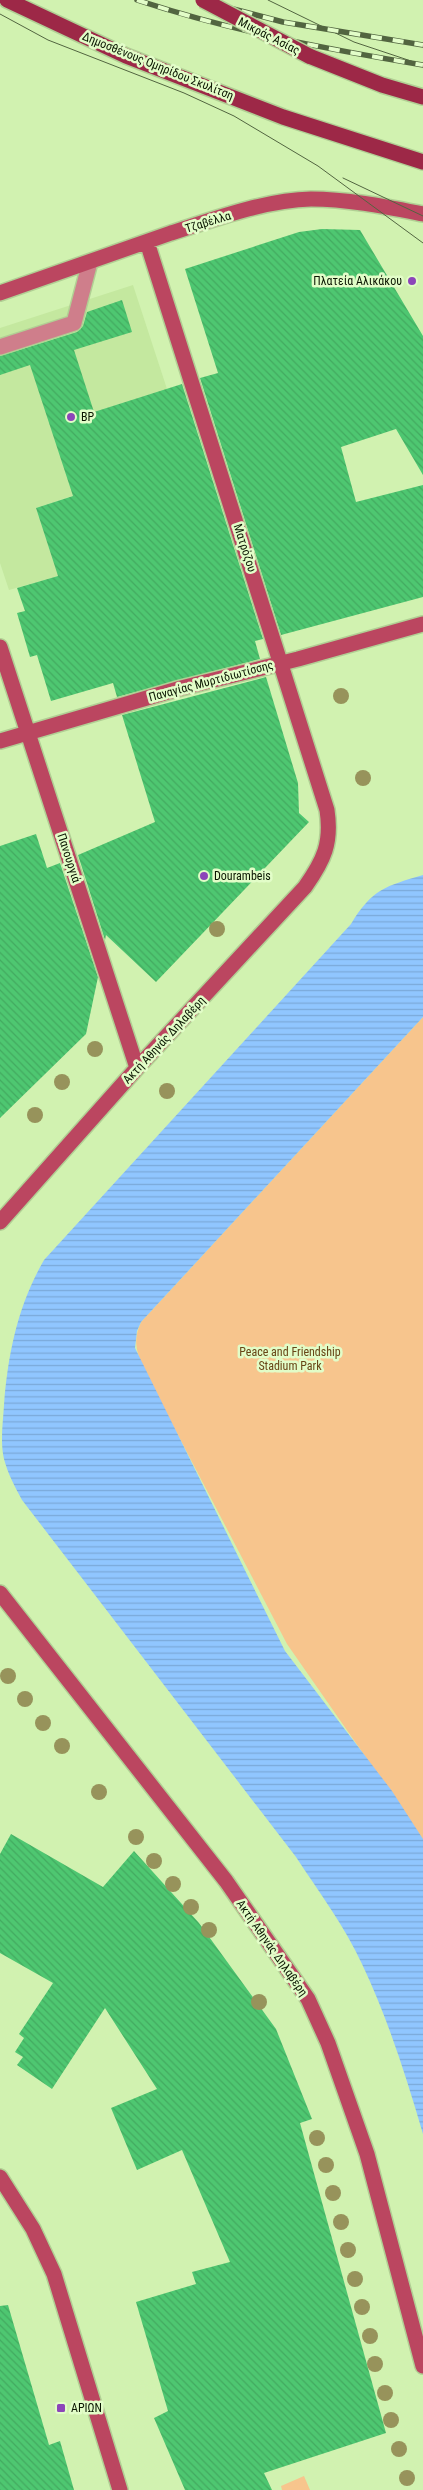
<svg xmlns="http://www.w3.org/2000/svg" width="423" height="2490" viewBox="0 0 423 2490" font-family="'Roboto Condensed',sans-serif">
  <style>
    .built { fill: #c4e89f }
    .green { fill: #f7c58d }
    .water { fill: url(#water-rules) }
    .building { fill: url(#building-back-hatch) }
    .lines { fill: none; stroke-linecap: round; stroke-linejoin: round }
    .lane-casing { stroke: #b1cf94; stroke-width: 18 }
    .secondary-casing { stroke: #b1cf94; stroke-width: 18 }
    .primary-casing { stroke: #b1cf94; stroke-width: 18 }
    .lane { stroke: #cf7e8b; stroke-width: 15 }
    .secondary { stroke: #bb4660; stroke-width: 15 }
    .primary { stroke: #9d2847; stroke-width: 15 }
    .tram { stroke: #526540; stroke-width: 1 }
    .rail-casing { stroke: #526540; stroke-width: 5.5 }
    .rail { stroke: #e2fdc8; stroke-width: 4; stroke-dasharray: 11; stroke-linecap: butt }
    .primary-bridge-casing { stroke: #b1cf94; stroke-width: 18; stroke-linecap: butt }
    .primary-bridge { stroke: #9d2847; stroke-width: 15 }
    .tree { fill: #97935b }
    .poi-dot { fill: #8c45b9; stroke: #e2fdc8; stroke-width: 2 }
    .labels { text-anchor: middle; stroke-width: 5; stroke-linejoin: round; paint-order: stroke }
    .street-label { font-size: 12px; fill: #0a1500; stroke: #e2fdc8 }
    .poi-label { font-size: 12px; fill: #0a1500; stroke: #e2fdc8; text-anchor: start }
    .park-label { font-size: 12px; fill: #684516; stroke: #e2fdc8 }
  </style>
  <defs>
    <pattern id="water-rules" width="6" height="5" patternUnits="userSpaceOnUse" patternTransform="scale(1.25)"><rect width="6" height="5" fill="#90c6ff"/><path d="M0 2.5h6" fill="none" stroke="#7ba9d9"/></pattern>
    <pattern id="building-back-hatch" width="6" height="6" patternUnits="userSpaceOnUse" patternTransform="scale(1.25)"><rect width="6" height="6" fill="#4ec771"/><path d="M-1 5l2 2M0 0l6 6M5-1l2 2" fill="none" stroke="#43aa60"/></pattern>
  </defs>
  <rect width="100%" height="100%" fill="#d1f2b0"/>
  <path class="built" d="M133 285 167 389 90 490 36 508 58 576 9 590 0 563V328Z"/>
  <path class="green" d="M423 1017V1853L367 1759 287 1644 143 1368C136 1350 133 1340 141 1322Z
    M304 2476 310 2490H282L281 2486Z"/>
  <path class="water" d="M423 875V1017L141 1322 137 1331 135 1348 285 1651 392 1791 423 1839V2134C406 2076 388 2019 362 1964 345 1927 319 1892 296 1857L22 1500C15 1487 8 1474 4 1459 0 1441 3 1423 4 1405 8 1353 18 1305 44 1260L351 924C372 889 386 886 423 875Z"/>
  <path class="building" d="M322 229 360 230 423 336V475L396 429 341 447 356 502 423 485V597L281 635 200 378 218 373 185 269 299 232Z
    M122 300 132 332 74 350 94 412 182 384 263 639 255 641 260 659 117 697 113 683 51 701 37 655 30 657 17 613 25 611 17 588 58 576 36 508 73 496 30 365 0 375V356L77 332 83 326 87 312Z
    M266 677 298 783 299 813 309 822 156 982 106 935 105 940 78 855 155 822 122 715Z
    M36 834 47 868 60 863 98 977 86 1034 0 1118V846Z
    M11 1834 103 1887 134 1851 199 1923 276 2029 312 2119 300 2123 386 2433 264 2473 272 2490H185L154 2418 168 2411 136 2302 196 2284 192 2272 230 2262 182 2150 137 2170 111 2108 157 2089 105 2008 52 2089 17 2065 23 2057 15 2052 24 2038 19 2034 53 1983 0 1953V1854Z
    M8 2305 49 2445 60 2441 74 2490H0V2306Z"/>
  <g class="lines">
    <g class="lane-casing">
      <path id="lane" d="M0 347 74 323 90 262"/>
    </g>
    <g class="secondary-casing">
      <path id="secondary" d="M0 293C57 273 114 253 171 233 214 219 265 200 311 199 348 199 387 207 423 214
        M0 647 137 1068
        M0 741 181 688 298 659 423 624
        M0 1222 137 1068 305 887C324 860 332 843 327 810L147 242
        M0 1593 226 1881 308 1999 328 2043 367 2154 423 2366
        M0 2177 33 2229 54 2274 120 2490"/>
    </g>
    <g class="primary-casing">
      <path id="primary" d="M7 0 126 56 283 117 423 162
        M309 56 382 85 423 97"/>
    </g>
    <use href="#lane" class="lane"/>
    <use href="#secondary" class="secondary"/>
    <use href="#primary" class="primary"/>
    <path class="tram" d="M268 0 354 42 423 65
      M0 14 48 40 184 93 234 116 318 166 423 243
      M343 178 423 216"/>
    <g class="rail-casing">
      <path id="rail" d="M137 0C231 31 326 49 423 65
        M199 0 283 22 423 45"/>
    </g>
    <use href="#rail" class="rail"/>
    <g class="primary-bridge-casing">
      <path id="primary-bridge" d="M203 0 309 56"/>
    </g>
    <use href="#primary-bridge" class="primary-bridge"/>
  </g>
  <g class="tree">
    <circle cx="341" cy="696" r="8"/>
    <circle cx="363" cy="778" r="8"/>
    <circle cx="217" cy="929" r="8"/>
    <circle cx="95" cy="1049" r="8"/>
    <circle cx="62" cy="1082" r="8"/>
    <circle cx="167" cy="1091" r="8"/>
    <circle cx="35" cy="1115" r="8"/>
    <circle cx="8" cy="1676" r="8"/>
    <circle cx="25" cy="1699" r="8"/>
    <circle cx="43" cy="1723" r="8"/>
    <circle cx="62" cy="1746" r="8"/>
    <circle cx="99" cy="1792" r="8"/>
    <circle cx="136" cy="1837" r="8"/>
    <circle cx="154" cy="1861" r="8"/>
    <circle cx="173" cy="1884" r="8"/>
    <circle cx="191" cy="1907" r="8"/>
    <circle cx="209" cy="1930" r="8"/>
    <circle cx="259" cy="2002" r="8"/>
    <circle cx="317" cy="2138" r="8"/>
    <circle cx="326" cy="2165" r="8"/>
    <circle cx="333" cy="2193" r="8"/>
    <circle cx="341" cy="2222" r="8"/>
    <circle cx="348" cy="2250" r="8"/>
    <circle cx="355" cy="2279" r="8"/>
    <circle cx="362" cy="2307" r="8"/>
    <circle cx="370" cy="2336" r="8"/>
    <circle cx="375" cy="2364" r="8"/>
    <circle cx="385" cy="2393" r="8"/>
    <circle cx="391" cy="2420" r="8"/>
    <circle cx="399" cy="2449" r="8"/>
    <circle cx="407" cy="2478" r="8"/>
  </g>
  <g class="poi-dot">
    <circle cx="412" cy="281" r="5"/>
    <circle cx="71" cy="417" r="5"/>
    <circle cx="204" cy="876" r="5"/>
    <rect x="56" y="2403" width="10" height="10" rx="2.5"/>
  </g>
  <g class="labels">
    <g class="street-label">
      <text transform="translate(269 36) rotate(27)" y="4">Μικράς Ασίας</text>
      <text transform="translate(158 66) rotate(22)" y="4">Δημοσθένους Ομηρίδου Σκυλίτση</text>
      <text transform="translate(208 222) rotate(-17)" y="4">Τζαβέλλα</text>
      <text transform="translate(245 548) rotate(72)" y="4">Ματρόζου</text>
      <text transform="translate(211 681) rotate(-15)" y="4">Παναγίας Μυρτιδιωτίσσης</text>
      <text transform="translate(69 858) rotate(72)" y="4">Πανουργιά</text>
      <text transform="translate(164 1040) rotate(-47)" y="4">Ακτή Αθηνάς Δηλαβέρη</text>
      <text transform="translate(272 1948) rotate(55)" y="4">Ακτή Αθηνάς Δηλαβέρη</text>
    </g>
    <g class="poi-label">
      <text x="402" y="285" text-anchor="end">Πλατεία Αλικάκου</text>
      <text x="81" y="421">BP</text>
      <text x="214" y="880">Dourambeis</text>
      <text x="71" y="2412">ΑΡΙΩΝ</text>
    </g>
    <g class="park-label">
      <text x="290" y="1356">Peace and Friendship<tspan x="290" dy="14">Stadium Park</tspan></text>
    </g>
  </g>
</svg>
